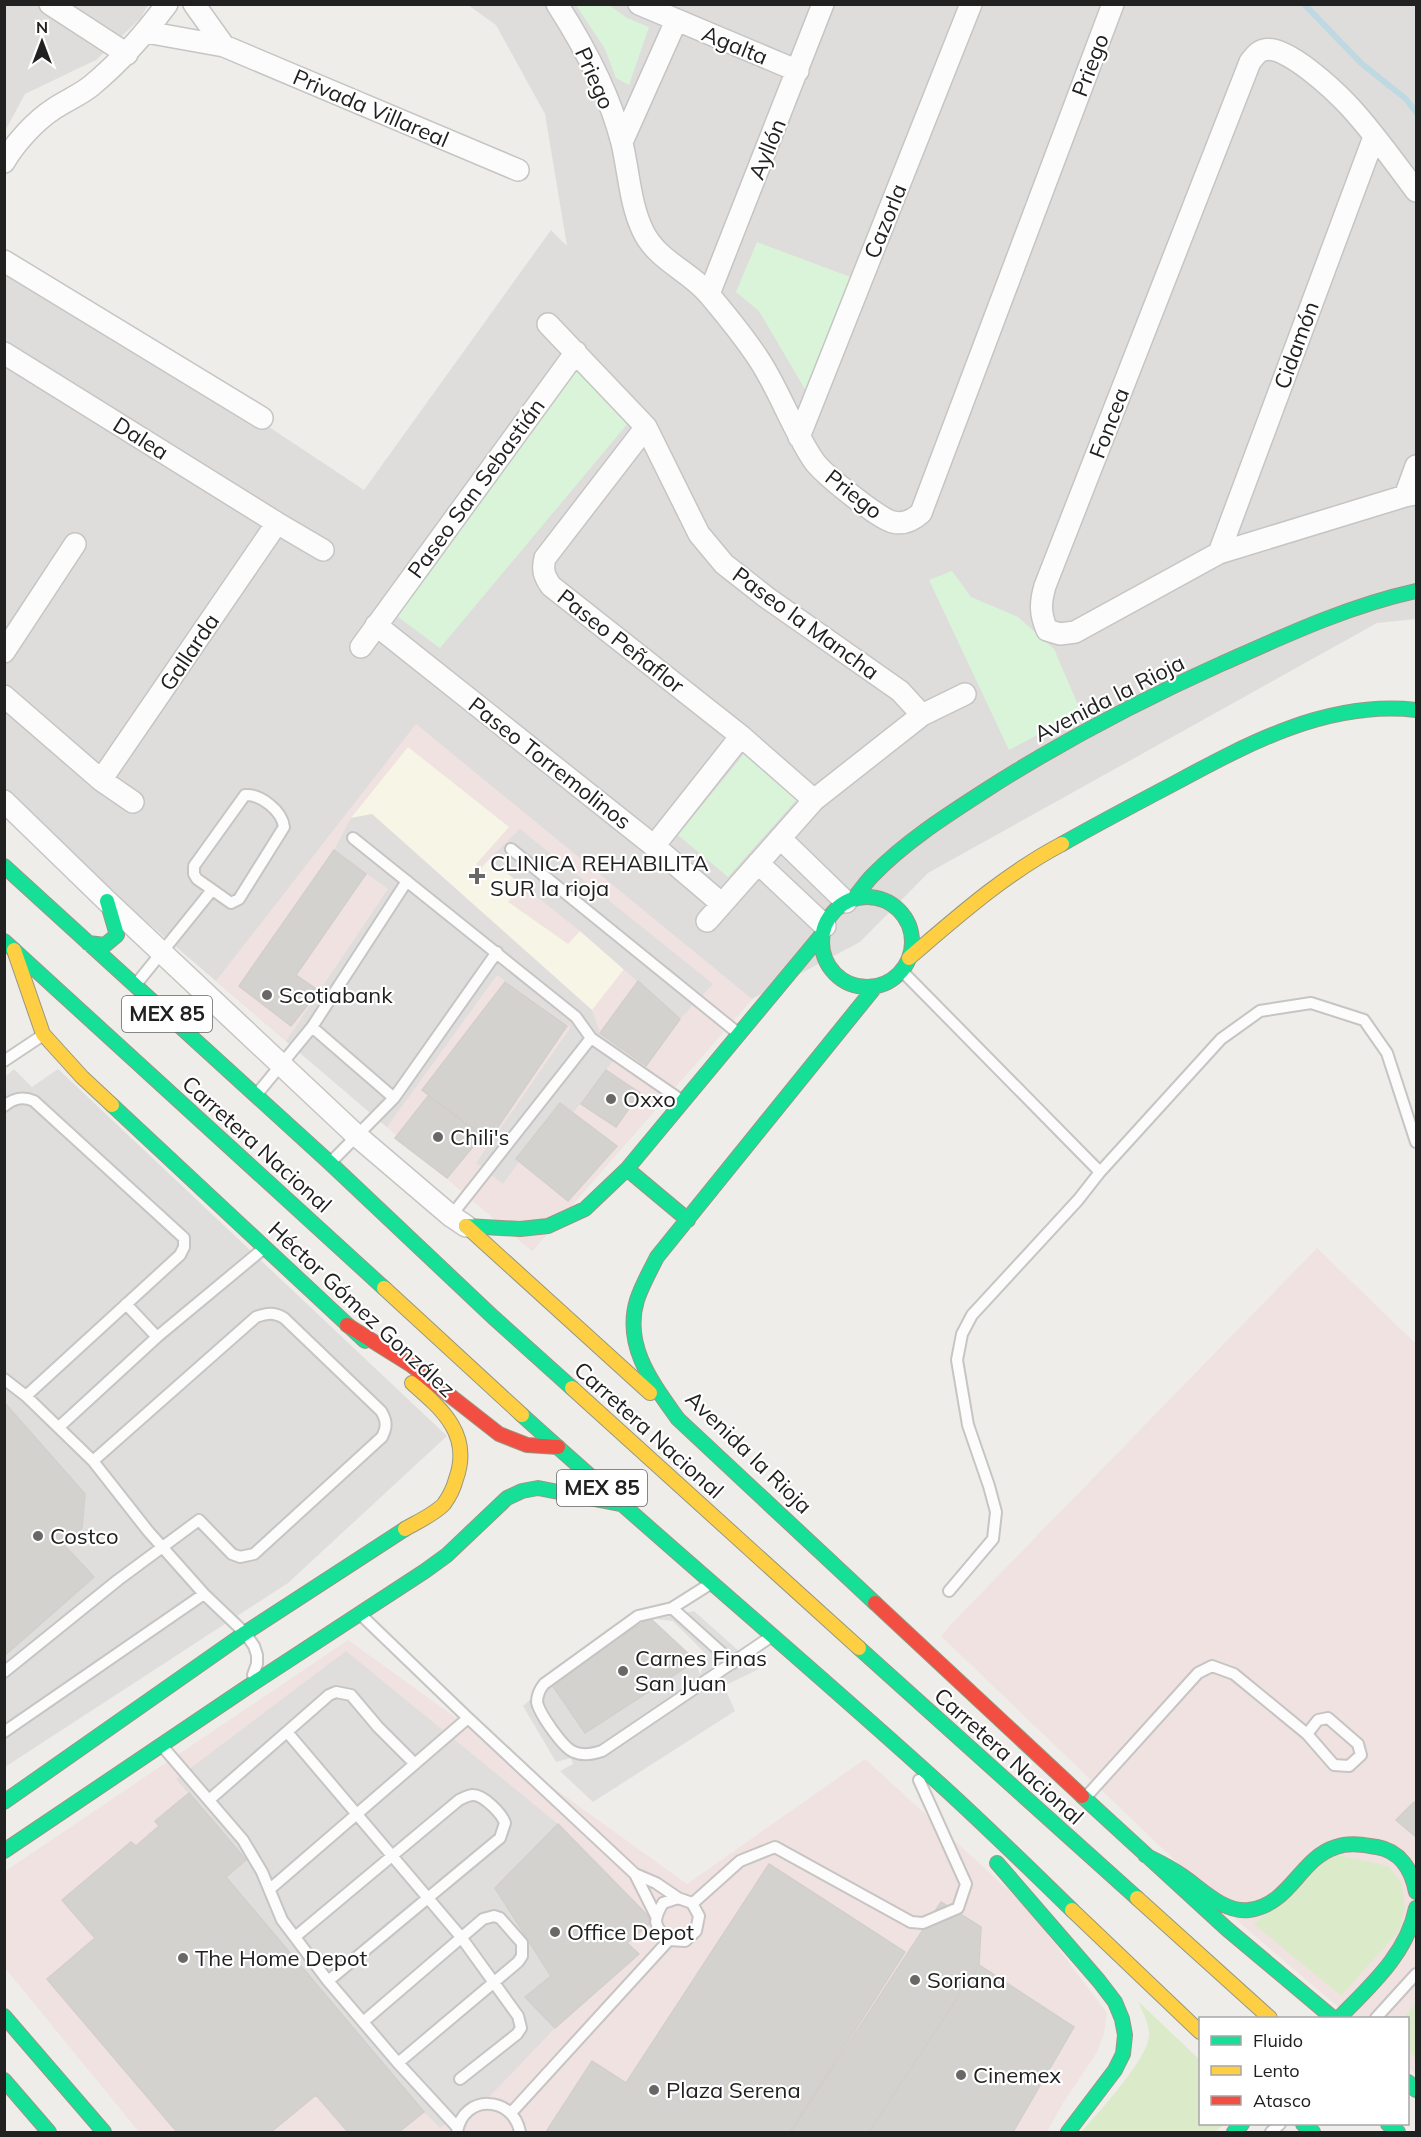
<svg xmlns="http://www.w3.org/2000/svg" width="1421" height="2137" viewBox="0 0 1421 2137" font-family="Mulish,sans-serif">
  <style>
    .residential { fill: #dedddb }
    .commercial { fill: #f0e2e0 }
    .education { fill: #f7f6e6 }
    .grass { fill: #dbebc9 }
    .park { fill: #d9f4d9 }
    .parking { fill: #dfdedd }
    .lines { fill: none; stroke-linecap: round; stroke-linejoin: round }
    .stream { stroke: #bed9e1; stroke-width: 6 }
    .building { fill: #d4d2cf; stroke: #d2cfcb; stroke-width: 1.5 }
    .lane-casing { stroke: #c6c5c4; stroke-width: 14 }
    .street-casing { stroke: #c6c5c4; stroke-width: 24 }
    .fast-casing { stroke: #969881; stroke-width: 16 }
    .slow-casing { stroke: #969881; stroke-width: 16 }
    .jam-casing { stroke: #969881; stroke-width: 16 }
    .lane { stroke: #fdfcfc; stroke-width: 10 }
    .street { stroke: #fdfcfc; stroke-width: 21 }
    .fast { stroke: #16e098; stroke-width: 14 }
    .slow { stroke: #ffcf43; stroke-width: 14 }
    .jam { stroke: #f24e42; stroke-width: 14 }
    .poi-dot { fill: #696867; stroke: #fff; stroke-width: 2 }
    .labels { text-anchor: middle; stroke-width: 4.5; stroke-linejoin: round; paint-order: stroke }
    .shield { fill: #fff; stroke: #646464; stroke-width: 1.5 }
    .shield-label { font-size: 21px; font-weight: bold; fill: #212121 }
    .street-label { font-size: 22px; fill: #212121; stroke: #fff }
    .poi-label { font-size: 22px; fill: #212121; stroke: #fff; text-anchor: start }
  </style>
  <rect width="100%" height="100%" fill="#efede9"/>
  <path class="residential" d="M5 5H148L140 19 96 60 25 94 5 131Z
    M468 5H1416V619L1377 623 928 873 860 942 752 999 532 1251 100 882 5 793 4 251 364 490 551 230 567 246 545 114 496 25Z"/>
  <path class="commercial" d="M416 724 752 999 532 1251 216 981Z
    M1317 1248 1416 1344V2075L1408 2067V2018H1351L1240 1923 941 1636 956 1619Z
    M348 1640 687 1884 865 1759 1027 1907 1107 2013 1104 2033 1097 2052 1063 2103 1047 2132H139L5 1968 4 1872Z"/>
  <path class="education" d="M408 747 509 827 476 864 481 869 489 859 521 883 508 902 568 944 580 931 624 969 592 1010 372 814 351 818Z"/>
  <path class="grass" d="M1333 1854 1388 1866 1401 1882 1405 1908 1399 1931 1341 1996 1254 1924Z
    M1138 2001 1200 2060V2124H1224L1215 2132H1081C1097 2114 1152 2055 1149 2032 1148 2022 1142 2010 1138 2001Z
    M1416 2003V2058L1408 2049V2018H1403Z"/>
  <path class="park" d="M576 5H609L627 18 649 27 629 85 616 78 605 49Z
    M757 242 853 278 806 391 759 311 736 292Z
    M578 366 634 416 440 648 394 614Z
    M952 571 971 597 1018 617 1054 649 1081 712 1009 750 929 580Z
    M744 754 798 798 728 877 678 835Z"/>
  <path class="parking" d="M372 814 592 1010 600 1033 622 1049 573 1113 560 1104 503 1184 476 1163 571 1027 497 975 387 1127 286 1041 388 889 334 850 351 818Z
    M520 829 713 984 680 1019 580 931 489 859Z
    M14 1069 32 1087 58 1069 447 1436 288 1583 5 1767 4 1656 94 1577 63 1544 82 1528 85 1494 5 1402V1077Z
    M694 1611 759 1669 724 1686 735 1711 593 1802 560 1771 573 1764 571 1758 556 1762 523 1706 550 1682 585 1733 696 1661 700 1675 707 1655 673 1621 656 1619Z
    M346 1651 558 1824 495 1888 551 1976 526 1997 555 2028 490 2096 440 2128 424 2112 226 1877 245 1860 176 1779Z"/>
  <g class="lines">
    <path class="stream" d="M1304 4 1362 64 1406 99 1416 112"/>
  </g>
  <path class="building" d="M334 850 366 874 296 975 319 991 291 1026 239 986Z
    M638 981 680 1019 646 1066 600 1033Z
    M505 982 567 1026 489 1140 422 1090Z
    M606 1070 640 1093 616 1127 581 1104Z
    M428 1096 482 1136 447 1178 395 1138Z
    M560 1103 617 1146 568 1201 516 1159Z
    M4 1402 85 1494 82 1528 63 1544 94 1577 4 1656Z
    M650 1618 696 1661 585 1733 550 1682Z
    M189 1793 246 1860 226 1877 424 2112 399 2132H348L316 2095 271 2132H177L47 1979 95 1938 62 1900 131 1842 136 1846 159 1826 155 1821Z
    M1414 1802 1416 1804V1837L1396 1820Z
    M558 1824 653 1921 627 1943 639 1954 555 2028 525 1997 551 1976 495 1888Z
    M769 1864 905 1952 790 2132H546L592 2061 626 2083Z
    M941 1902 981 1927 979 1965 869 2132H791Z
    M979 1965 1074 2027 1013 2132H869Z"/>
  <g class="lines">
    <g class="lane-casing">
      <path id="lane" d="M245 795C261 794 282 811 284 827L239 899 231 903 197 879 194 874V866Z
        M353 838 576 1017 591 1038 681 1100
        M511 849 739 1034
        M902 971 1100 1172 1078 1200 972 1315 962 1334 957 1360 968 1425 989 1486 996 1512 993 1539 949 1591
        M137 983 212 890
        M312 1027 394 1098
        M4 1061 43 1035
        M257 1094 312 1027 407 881
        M4 1106C14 1098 23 1096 34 1101L184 1238V1247L180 1255 26 1396
        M332 1161 394 1098 497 952
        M1100 1172 1221 1039 1260 1011 1311 1003 1364 1020 1387 1053 1416 1142
        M451 1216 591 1038
        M126 1304 157 1337
        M4 1379 26 1396 93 1461 148 1531 204 1594 245 1633 254 1646 257 1655V1664L253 1675
        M59 1427 157 1337 263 1249
        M710 1584 672 1608 638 1616 544 1684C540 1689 537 1695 537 1702 539 1713 563 1748 574 1752 583 1756 593 1754 602 1751L769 1638
        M672 1608 733 1663
        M360 1614 468 1718 635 1874 656 1883 678 1898
        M4 1672 118 1580 199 1520 232 1554 240 1557 254 1554 382 1437C387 1427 387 1421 381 1411L284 1318C274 1312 267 1313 256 1317L93 1461
        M4 1732 204 1594
        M287 1732 461 1937 518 2016 521 2028 517 2034 460 2079
        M163 1747 243 1840 262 1872 282 1920 328 1981 398 2063 458 2128
        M1085 1798 1198 1673 1212 1666 1234 1674 1307 1734 1334 1765 1349 1766 1361 1755 1358 1744 1328 1718 1318 1720 1307 1734
        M209 1800 329 1695 336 1692 351 1695 378 1727 415 1764
        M635 1874 656 1916
        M270 1889 468 1718
        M692 1904 740 1861 775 1847 911 1922 923 1923 958 1908 966 1884 919 1780
        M295 1937 459 1800C463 1798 468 1795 473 1795 484 1795 502 1814 505 1823L500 1838 328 1981
        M1376 2018 1416 1974
        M363 2022 483 1919 494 1916 500 1918 522 1943V1956L518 1962 398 2063
        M511 2113 669 1940 685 1941 696 1931 699 1916 692 1903 678 1898 663 1903C653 1920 653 1926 669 1940
        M457 2132C463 2094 513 2095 520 2132
        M1271 2132 1280 2124"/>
    </g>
    <g class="street-casing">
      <path id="street" d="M50 4 127 54
        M194 4 224 46
        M557 4C584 46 610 95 622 143 629 173 630 204 643 231 657 261 692 272 711 297 727 316 744 337 758 358 780 391 792 429 814 461 822 473 880 520 893 522 904 525 913 520 921 513L1113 4
        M639 4 798 71
        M146 32 224 46 518 170
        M622 142 676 21
        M4 162C16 142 35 121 55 108 67 100 80 95 91 86 120 62 144 35 167 4
        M1416 191C1395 163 1374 133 1350 107 1336 92 1285 43 1264 50 1258 51 1254 57 1250 62L1045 586C1040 603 1040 614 1047 630L1060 634 1075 632 1219 553 1405 496 1416 494
        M4 261 262 418
        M709 294 823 4
        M548 324 646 427 699 534 724 564 766 597 900 691 922 715
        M4 353 277 523 323 550
        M646 427 545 558C542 570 544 576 551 586L741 736 814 800
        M799 437 971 4
        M1405 496 1416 466
        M1219 553 1374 137
        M376 625 654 846 722 904
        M361 647 576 352
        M4 652 75 544
        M4 696 101 780 133 802
        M101 780 277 523
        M4 801 107 901 356 1135 451 1216 466 1226
        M780 838 846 902
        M654 846 741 736
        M758 863 825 926
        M707 921 814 800 922 715 965 694"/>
    </g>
    <g class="fast-casing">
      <path id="fast" d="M1062 844C1099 823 1137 803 1175 783 1249 743 1329 700 1416 710
        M4 866 330 1163 493 1317 572 1388
        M822 942a45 45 0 1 1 90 0a45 45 0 1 1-90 0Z
        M853 899C860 891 866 882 873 875 907 840 949 814 989 788 1063 741 1141 700 1221 664 1284 636 1348 606 1416 591
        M4 941 384 1288
        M88 943 105 945 117 935 107 901
        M112 1105 365 1341
        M627 1169 688 1220
        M466 1226 520 1229 548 1226 585 1209 627 1169 823 933
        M522 1415C660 1540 803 1660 941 1785 986 1826 1029 1868 1072 1910
        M875 1603 678 1419C653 1384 623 1346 637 1300 642 1285 650 1271 657 1257L876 986
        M859 1648 1137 1898
        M1082 1796 1227 1929 1333 2018
        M4 1802 245 1633 405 1529
        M4 1851 246 1688 425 1571 447 1555 507 1498 522 1491 538 1488 620 1504
        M1145 1855C1157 1861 1170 1867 1181 1875 1201 1888 1223 1913 1249 1910 1290 1905 1300 1858 1336 1847 1350 1842 1363 1845 1377 1847 1400 1851 1412 1870 1416 1892
        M997 1863 1099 1981 1115 2002 1122 2019 1125 2035 1123 2054 1115 2070 1068 2132
        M4 2016 104 2132
        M1339 2018C1370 1986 1407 1954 1416 1908
        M4 2080 49 2132
        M1408 2082 1416 2090
        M1303 2124 1313 2132
        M1388 2124 1398 2132
        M1234 2132 1242 2124"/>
    </g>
    <g class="slow-casing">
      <path id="slow" d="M14 950 43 1034 82 1077 112 1105
        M909 958C957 917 1005 874 1062 844
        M466 1226 650 1393
        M384 1288 522 1415
        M572 1388 859 1648
        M405 1529C417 1522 435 1514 444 1504 449 1497 454 1487 456 1479 472 1435 443 1410 412 1383
        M1137 1898 1270 2018
        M1072 1910 1200 2032"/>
    </g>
    <g class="jam-casing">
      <path id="jam" d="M347 1325 411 1365 499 1434 527 1445 558 1447
        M875 1603 1082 1796"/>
    </g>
    <use href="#lane" class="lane"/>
    <use href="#street" class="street"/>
    <use href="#fast" class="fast"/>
    <use href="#slow" class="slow"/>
    <use href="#jam" class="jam"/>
  </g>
  <g class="poi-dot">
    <path d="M474 867h6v6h6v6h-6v6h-6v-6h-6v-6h6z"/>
    <circle cx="267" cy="995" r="6"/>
    <circle cx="611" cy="1099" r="6"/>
    <circle cx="438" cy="1137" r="6"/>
    <circle cx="38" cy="1536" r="6"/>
    <circle cx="623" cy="1671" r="6"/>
    <circle cx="555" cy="1932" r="6"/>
    <circle cx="183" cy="1958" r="6"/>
    <circle cx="915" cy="1980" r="6"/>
    <circle cx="961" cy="2075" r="6"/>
    <circle cx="654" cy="2090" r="6"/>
  </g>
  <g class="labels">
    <g class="shield">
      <rect x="122" y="996" width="90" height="36" rx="4.5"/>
      <rect x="557" y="1470" width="90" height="36" rx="4.5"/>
    </g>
    <g class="shield-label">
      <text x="167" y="1021">MEX 85</text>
      <text x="602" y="1495">MEX 85</text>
    </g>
    <g class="street-label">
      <text transform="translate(735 45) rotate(22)" y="8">Agalta</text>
      <text transform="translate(1090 65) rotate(-69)" y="8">Priego</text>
      <text transform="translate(595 78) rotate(66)" y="8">Priego</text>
      <text transform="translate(371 108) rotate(23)" y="8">Privada Villareal</text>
      <text transform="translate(767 149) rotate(-68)" y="8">Ayllón</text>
      <text transform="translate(885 221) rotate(-68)" y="8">Cazorla</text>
      <text transform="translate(1296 345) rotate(-70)" y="8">Cidamón</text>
      <text transform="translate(1109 423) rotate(-69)" y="8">Foncea</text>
      <text transform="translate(141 438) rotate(32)" y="8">Dalea</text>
      <text transform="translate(476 488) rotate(-54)" y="8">Paseo San Sebastián</text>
      <text transform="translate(854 494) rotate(38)" y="8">Priego</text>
      <text transform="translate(806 623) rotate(36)" y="8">Paseo la Mancha</text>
      <text transform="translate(621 641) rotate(38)" y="8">Paseo Peñaflor</text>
      <text transform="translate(189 652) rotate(-56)" y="8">Gallarda</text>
      <text transform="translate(1109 698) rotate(-27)" y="8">Avenida la Rioja</text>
      <text transform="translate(550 763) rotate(38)" y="8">Paseo Torremolinos</text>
      <text transform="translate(257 1144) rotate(42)" y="8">Carretera Nacional</text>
      <text transform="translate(362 1309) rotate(43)" y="8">Héctor Gómez González</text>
      <text transform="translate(649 1430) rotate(42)" y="8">Carretera Nacional</text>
      <text transform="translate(749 1452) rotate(44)" y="8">Avenida la Rioja</text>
      <text transform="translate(1009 1756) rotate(42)" y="8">Carretera Nacional</text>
    </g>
    <g class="poi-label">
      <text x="490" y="871">CLINICA REHABILITA<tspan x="490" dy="25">SUR la rioja</tspan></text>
      <text x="279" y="1003">Scotiabank</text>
      <text x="623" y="1107">Oxxo</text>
      <text x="450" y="1145">Chili's</text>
      <text x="50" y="1544">Costco</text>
      <text x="635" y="1666">Carnes Finas<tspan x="635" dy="25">San Juan</tspan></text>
      <text x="567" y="1940">Office Depot</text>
      <text x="195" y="1966">The Home Depot</text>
      <text x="927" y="1988">Soriana</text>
      <text x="973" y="2083">Cinemex</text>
      <text x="666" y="2098">Plaza Serena</text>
    </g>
  </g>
  <rect width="1421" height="2137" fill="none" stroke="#212121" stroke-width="12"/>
  <rect x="1199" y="2017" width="210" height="108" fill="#ffffff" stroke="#a6a6a6" stroke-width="1.5"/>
  <rect x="1211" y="2036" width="30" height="9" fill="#16e098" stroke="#a6a6a6" stroke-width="1.5"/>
  <text x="1253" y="2047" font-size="18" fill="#212121">Fluido</text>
  <rect x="1211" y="2066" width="30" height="9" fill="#ffcf43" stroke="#a6a6a6" stroke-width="1.5"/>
  <text x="1253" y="2077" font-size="18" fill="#212121">Lento</text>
  <rect x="1211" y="2096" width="30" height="9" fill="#f24e42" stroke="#a6a6a6" stroke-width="1.5"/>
  <text x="1253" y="2107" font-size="18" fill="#212121">Atasco</text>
  <g transform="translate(42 42)" stroke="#ffffff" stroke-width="4.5" paint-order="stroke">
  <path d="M0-4.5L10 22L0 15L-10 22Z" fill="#212121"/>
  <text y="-9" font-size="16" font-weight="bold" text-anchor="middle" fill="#212121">N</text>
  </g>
</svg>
